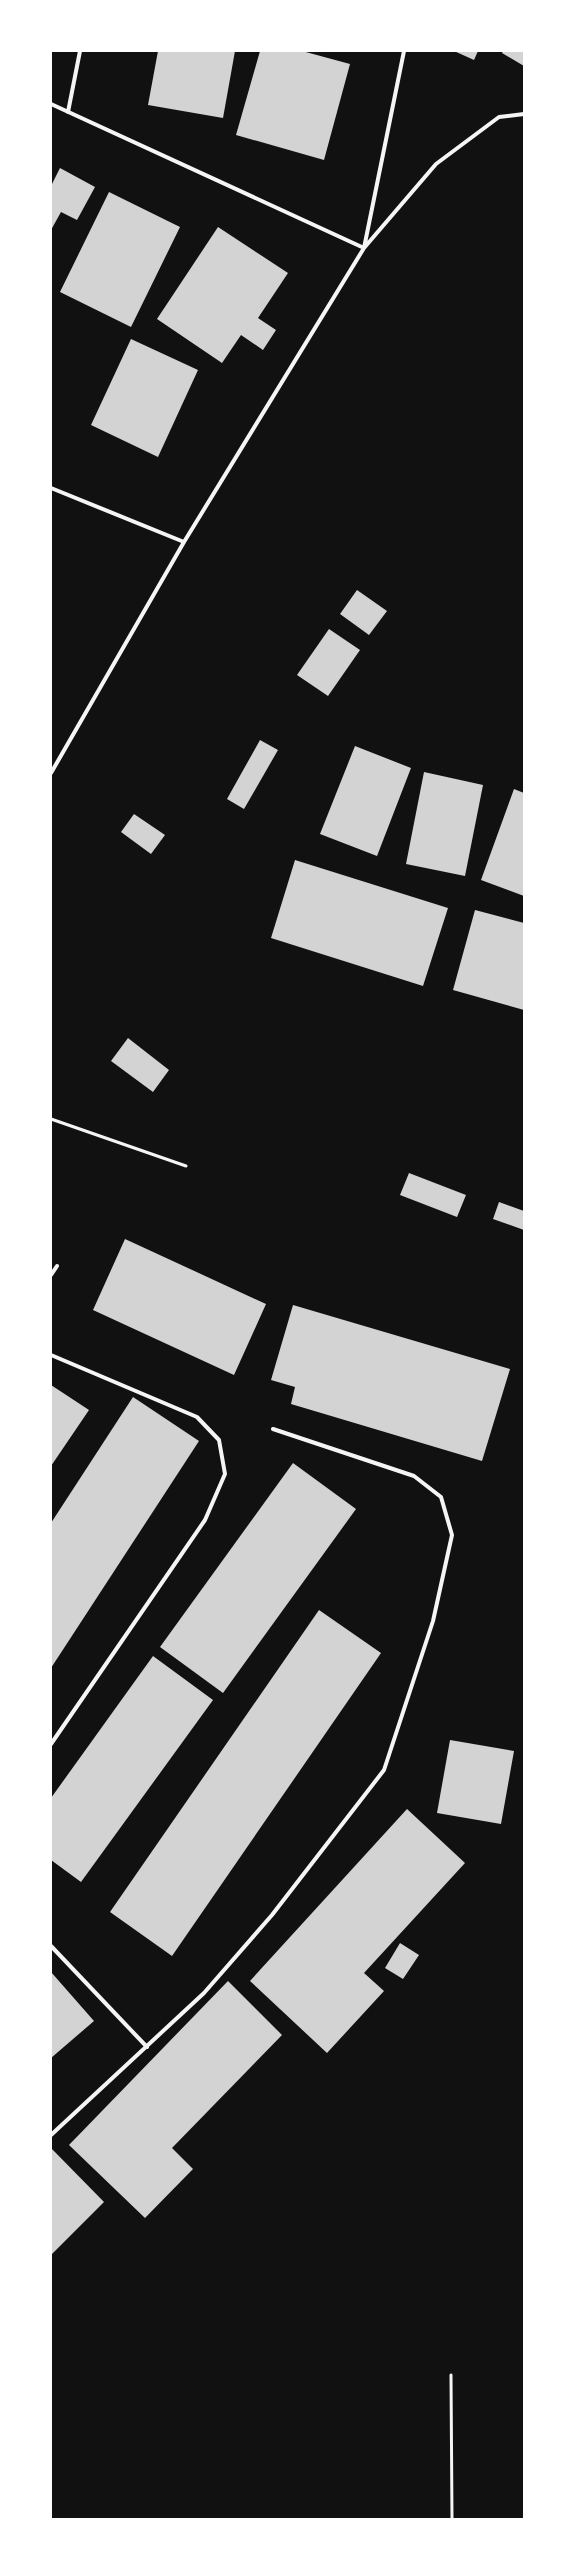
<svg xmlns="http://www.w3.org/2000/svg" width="575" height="2570" viewBox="0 0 575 2570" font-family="'PT Sans Narrow',sans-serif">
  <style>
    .building { fill: #d3d3d3 }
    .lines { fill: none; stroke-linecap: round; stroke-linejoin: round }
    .service { stroke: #f5f5f5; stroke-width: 3 }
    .minor { stroke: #f5f5f5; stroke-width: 4 }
  </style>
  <rect width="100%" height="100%" fill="#111"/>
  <path class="building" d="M158 51H235L223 118 148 105Z
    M260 51H302L350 64 324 160 236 135Z
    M454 51H478L474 60Z
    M503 51H524V66L502 53Z
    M60 168 95 187 77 220 61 212 51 230V186Z
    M109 192 180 227 131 327 60 292Z
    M218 227 288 273 258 318 276 330 263 350 241 335 222 363 157 319Z
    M131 339 198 370 158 457 91 425Z
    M357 590 387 611 369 635 340 614Z
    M329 629 360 650 328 696 297 675Z
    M260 740 278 750 244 809 227 799Z
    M355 746 411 768 377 856 320 834Z
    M424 772 483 785 465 876 406 864Z
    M514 789 524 793V896L481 880Z
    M134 814 165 835 151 854 121 832Z
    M295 860 448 908 423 986 271 938Z
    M475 910 524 923V1010L453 990Z
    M128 1038 169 1070 153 1092 111 1061Z
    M409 1173 466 1195 457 1217 400 1195Z
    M499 1202 524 1211V1230L493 1219Z
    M125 1239 266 1304 234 1375 93 1310Z
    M293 1305 510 1369 482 1461 291 1404 295 1387 271 1380Z
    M51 1385 89 1410 51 1466Z
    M133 1397 199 1441 51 1668V1523Z
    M293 1463 356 1509 223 1693 160 1647Z
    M319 1610 381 1653 172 1956 110 1912Z
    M153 1656 213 1700 81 1882 51 1860V1798Z
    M450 1740 514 1751 501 1824 437 1813Z
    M407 1809 465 1863 364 1973 384 1991 327 2053 250 1981Z
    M400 1943 419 1955 403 1979 385 1968Z
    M51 1972 94 2021 51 2058Z
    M228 1981 282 2035 172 2148 193 2169 145 2218 69 2145Z
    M51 2148 104 2202 51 2255Z"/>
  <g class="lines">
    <path class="service" d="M51 1119 186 1166
      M451 2375 452 2519"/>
    <path class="minor" d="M51 104 364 248 404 51
      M68 112 80 51
      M51 488 184 542
      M51 773 184 542 364 248 436 164 499 117 524 114
      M51 1275 57 1266
      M51 1355 197 1417 219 1440 225 1474 205 1520 51 1744
      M51 1946 147 2047
      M51 2135 204 1993 272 1915 384 1770 433 1621 452 1535 441 1497 414 1476 273 1429"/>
  </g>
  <rect width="575" height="2570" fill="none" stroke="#ffffff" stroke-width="104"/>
</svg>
